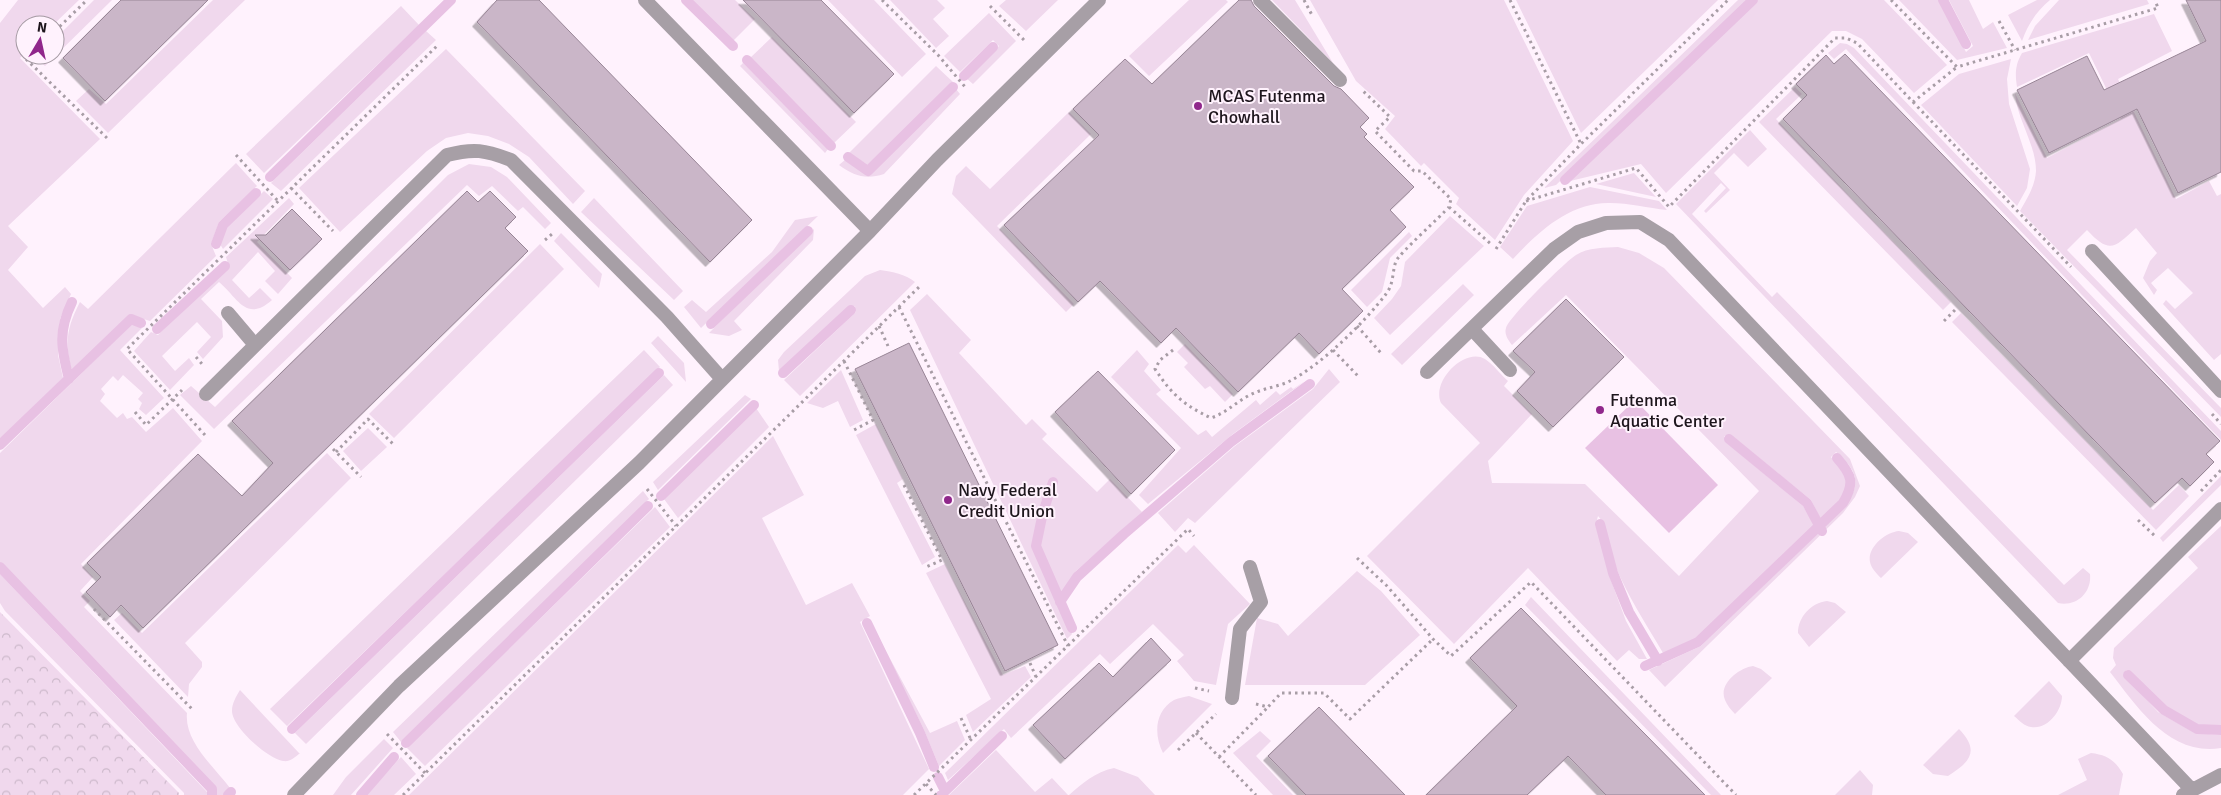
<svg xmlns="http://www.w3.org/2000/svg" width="2221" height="795" viewBox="0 0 2221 795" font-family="Signika,sans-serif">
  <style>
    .green { fill: #f0d8ed }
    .forest { fill: url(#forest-crowns) }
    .water { fill: #e8c1e3 }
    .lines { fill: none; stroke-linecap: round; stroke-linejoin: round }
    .stream { stroke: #e8c1e3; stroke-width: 10 }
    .building { fill: #cab6c8; stroke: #988596; filter: url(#shadow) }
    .path { stroke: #a89da6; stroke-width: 3; stroke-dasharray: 2.5 4; stroke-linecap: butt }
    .service { stroke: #a79fa6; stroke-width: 14 }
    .poi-dot { fill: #90278b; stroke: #fff2fd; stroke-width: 2 }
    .labels { text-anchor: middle; stroke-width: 4; stroke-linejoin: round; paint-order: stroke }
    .poi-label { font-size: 18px; fill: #1e161d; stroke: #fff2fd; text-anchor: start }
  </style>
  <defs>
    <pattern id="forest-crowns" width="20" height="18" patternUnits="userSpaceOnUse" patternTransform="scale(1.25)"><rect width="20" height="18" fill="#f0d8ed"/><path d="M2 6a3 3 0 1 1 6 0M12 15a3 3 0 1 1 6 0" fill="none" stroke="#cdb9cb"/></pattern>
    <filter id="shadow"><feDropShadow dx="-4.5" dy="4.5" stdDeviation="0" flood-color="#0004"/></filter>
  </defs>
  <rect width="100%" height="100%" fill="#fff2fd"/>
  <path class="green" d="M18 0H79L53 25H25V53L20 58 100 139 8 226 28 247 8 270 43 308 65 287 71 294 60 319 58 355 63 378 0 439V23Z
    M94 0H112L45 66 36 57 38 55H55V39Z
    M213 0H245L108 133 76 101 89 89 106 104Z
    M692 0H735L755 19 733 41Z
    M828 0H874L926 54 902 77Z
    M890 0H937L945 8 933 19 949 36 936 48Z
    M1006 0H1058L1026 31 999 6Z
    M1189 0H1226L1228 2 1149 76 1129 56Z
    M1272 0H1295L1333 63Z
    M1310 0H1504L1573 141 1524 195 1495 240 1456 204 1459 198 1424 163 1421 166 1385 129 1395 116 1356 81Z
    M1516 0H1718L1581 133Z
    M1738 0H1748L1556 185 1544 188Z
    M1758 0H1884L1947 65 1914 93 1862 39 1846 31H1832L1666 193 1641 164 1566 182Z
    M1899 0H1939L1966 52 1973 46 1949 0H1969L1983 29 1993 22 2007 48 1957 60Z
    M2037 0H2050C2036 12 2028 24 2022 41L2008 15Z
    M2059 0H2147L2149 4 2028 40 2035 26Z
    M401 6 419 25 264 173 246 154Z
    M989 13 1016 41 973 84 966 78 999 46 993 40 960 72 944 56Z
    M2154 14 2172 51 2118 79 2176 199 2209 181 2217 196 2221 194V354L2214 360 2163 304 2166 300 2175 309 2193 293 2168 268 2151 283 2157 290 2154 295 2143 278 2150 261 2157 253 2136 228C2115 247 2110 255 2087 230L2067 250 2221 408V417L2020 211C2027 199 2035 186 2036 171 2036 144 2017 120 2015 93L2047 158 2121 119 2089 53 2017 87C2015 74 2015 65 2022 53Z
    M426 31 436 40 281 191 271 183Z
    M772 37 856 122 834 143 750 58Z
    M1840 43 1847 44 1854 48 2221 431V440L1846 49 1834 59 1828 53Z
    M446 49 585 191 573 204 529 157 509 144 488 136 468 133 446 138 427 151 340 232 299 188Z
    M2011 59 2007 79 2009 104 2030 169 2027 188 2017 206 1921 105 1959 74Z
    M743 63 828 149 825 153 740 66Z
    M936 66 953 82 868 165 849 153Z
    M1795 87 1802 94 1776 119 1951 302 1943 310 1759 122Z
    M956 89 960 94 884 174C866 180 854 176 839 165L846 159 869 174Z
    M1069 112 1091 134 997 226 1074 304 1066 312 952 194 956 176 966 166 990 189Z
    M1750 130 1767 149 1748 167 1734 153 1714 173 1730 190 1706 213 1704 211 1726 188 1721 183 1692 214 1772 297 1777 292 2064 585 2083 568 2090 574C2092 593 2076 607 2058 603L1676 204Z
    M236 163 257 186 219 222 211 244 216 256 150 321 131 315 72 371C64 343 67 327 80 302L88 309Z
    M469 164 491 167 507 177 551 223 545 229 523 207 518 211 492 186 479 196 467 185 214 429 180 395 191 386 215 407 448 175Z
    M1634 173 1656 197 1596 184Z
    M1590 187 1659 201 1667 210C1648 208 1629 203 1610 203 1570 202 1538 232 1513 259L1500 247 1527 206Z
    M264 191 273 199 223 249 220 244 227 227Z
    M289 198 294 204 257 242 292 278 278 294 265 281 275 271 258 252 232 280 249 298 260 288 272 300C246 323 238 298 219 282L201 299 222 321 223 337 203 359 197 352 211 337 197 322 162 356 175 371 189 358 194 365 170 390 134 351 151 332 158 335 229 267 226 257Z
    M594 198 683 291 674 300 581 212Z
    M818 216 701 328 684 307 692 300 706 312 772 252 795 220Z
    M1450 216 1484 246 1390 335 1374 318 1392 299 1401 286 1405 262Z
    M814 229 813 240 734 321 742 330 729 336 709 333Z
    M1409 232 1412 236 1390 258 1382 292 1367 307 1351 290Z
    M561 233 602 274 599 288 554 241Z
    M540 244 564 269 394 438 369 414Z
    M1618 247 1639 253 1664 268 1850 459 1860 486 1855 497 1843 513 1665 687 1649 670 1701 646 1842 510C1861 486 1860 472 1836 452L1831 457C1858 489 1848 494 1821 520L1811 500 1731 435 1724 436 1727 443 1803 506 1815 526 1696 640 1663 653C1646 624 1627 595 1614 563 1608 548 1609 528 1598 516L1596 523 1609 575 1626 621 1647 659H1639L1629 650 1617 661 1528 568 1454 644 1367 556 1480 443 1441 403C1431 381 1465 347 1485 359 1493 364 1501 375 1508 381L1504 386 1532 414 1488 461 1492 483 1585 484 1679 576 1759 491 1566 295 1512 345C1508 340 1504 334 1506 328 1508 318 1566 261 1576 255 1588 247 1605 248 1618 247Z
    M880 270C893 272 905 274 915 282L800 396 784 380 856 312 855 306H849L779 371 778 360 784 352 865 276Z
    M1463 284 1474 295 1402 365 1391 354Z
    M927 294 971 340 959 353 1026 425 1032 419 1047 434 1042 439 1097 492 1110 479 1142 512 1076 571 1061 596 1040 546 1045 513 1057 482 1054 477 1050 478 1038 511 1033 546 1072 634 1067 639 910 310Z
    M1961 313 2153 510 2179 485 2189 496 2156 530 1952 322Z
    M132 324 142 328 120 350 164 398 146 415 139 409 142 403 138 399 143 393 123 375 118 381 113 376 101 389 105 394 100 401 117 418 123 413 127 419 132 417 146 432 173 408 202 441 81 564 93 577 80 591 90 601 84 607 187 713C184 741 214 767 230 788L223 795H217L216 787 0 562V453Z
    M658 336 684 363 686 382 651 343Z
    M1185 344 1233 394 1225 402 1210 386 1205 389 1184 367 1188 363 1177 352Z
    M644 350 660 367 287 726 270 709Z
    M1137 350 1149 364 1144 371 1161 390 1156 394 1198 435 1206 430 1212 437 1256 400 1260 405 1276 391 1280 395 1291 387 1293 389 1305 381 1233 434 1148 504 1139 495 1181 448 1111 377Z
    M1329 369 1340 382 1195 523 1188 518 1175 532 1158 513 1235 446 1313 389Z
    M841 370 863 420 850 427 838 401 823 408 807 403Z
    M664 375 673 385 306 744 295 733Z
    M745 395 751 399 658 490 653 482Z
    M756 408 769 427 678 518 664 499Z
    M876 424 903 479 897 483 935 557 922 565 856 435Z
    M368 428 387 447 361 471 343 451Z
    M773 436 804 495 762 518 806 605 852 583 870 616 860 622 929 769 903 795H409Z
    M327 453 351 478 185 643 202 662V667L189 684 188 697 114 620 122 613 142 633Z
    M2221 476V485L2163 542 2160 538Z
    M643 491 649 499 401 742 393 732Z
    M655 507 670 527 425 766 407 748Z
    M2221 526V727L2199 726 2166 707 2127 670 2123 674 2158 712 2195 733 2221 735V748C2169 756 2138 708 2110 672L2116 665 2113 658 2114 648 2198 568 2188 557Z
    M1899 531 1908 533 1918 542 1881 578C1877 574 1871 568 1870 562 1867 547 1886 532 1899 531Z
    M1178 545 1186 553 1194 545 1250 604 1228 624 1216 685 1194 681 1177 661 1184 655 1153 624 1110 664 1100 654 1011 738 1004 729 948 780 945 773Z
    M945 564 1003 675 1025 666 1031 677 973 732 966 715 991 699 926 573Z
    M1357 571 1381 591 1420 635 1365 685H1245L1257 618 1278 624 1288 636Z
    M0 574 207 792 208 795H184V793L5 611 0 603Z
    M1531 597 1721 795H1711L1525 605Z
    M1827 601 1835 603 1846 612 1809 647 1798 633C1798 617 1811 603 1827 601Z
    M873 627 930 733 957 721 965 740 939 766 924 730Z
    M1753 666 1761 669 1772 678 1735 714C1731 710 1727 705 1725 700 1718 684 1739 668 1753 666Z
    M2049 681 2062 696C2062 710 2048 730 2031 727 2024 726 2020 721 2014 716Z
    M240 690 299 753H300C294 758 290 762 283 761 267 758 232 727 232 711 232 703 236 697 240 690Z
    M1189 696 1212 704 1163 753C1154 735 1154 712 1174 700 1178 698 1184 697 1189 696Z
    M1959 729C1979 750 1972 761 1948 776L1933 774 1923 765Z
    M1260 731 1271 741 1256 756 1293 795H1273L1233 753Z
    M384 739 393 748 351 795H333L346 777Z
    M996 750 1035 792 1052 778 1068 795H949Z
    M2091 753C2107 755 2115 760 2123 774L2119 795H2058L2087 780 2078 759Z
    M401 757 416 774 394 795H366Z
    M1114 768 1138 777 1155 795H1069C1083 783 1095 772 1114 768Z
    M1860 770 1873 785 1872 795H1835Z"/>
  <path class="forest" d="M0 612 179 793V795H0Z"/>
  <path class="water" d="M1635 400 1718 485 1669 533 1585 448Z"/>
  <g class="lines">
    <path class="stream" d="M686 0 733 46
      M1943 0 1966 44
      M747 60 831 146
      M964 76 993 47
      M848 157 868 171 953 87
      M270 177 451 0
      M1565 180 1753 0
      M216 244 223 225 256 193
      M711 324 808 231
      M157 329 225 266
      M783 373 851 310
      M69 379C61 348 58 331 72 302
      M1729 439 1807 503 1822 531
      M0 445 131 319 141 323
      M1053 482 1043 512 1036 546 1072 628
      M661 496 754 405
      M1600 524 1613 573 1629 612 1658 661
      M0 567 212 789V795
      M1060 602 1077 577 1124 534 1231 442 1310 384
      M867 623 920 733 934 767
      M1645 666 1698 642 1843 503C1855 483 1852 475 1837 458
      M2128 675 2164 710 2197 729 2221 730
      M292 729 659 373
      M406 743 648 506
      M938 777 945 791
      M228 795 231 792
      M361 795 394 757
      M941 795 1002 736"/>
  </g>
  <path class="building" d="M121 0H208L105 101 63 58Z
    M497 0H539L752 220 710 262 477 22Z
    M743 0H821L894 74 854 113Z
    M1239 0H1251L1254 6 1334 86 1341 89 1369 118 1360 127 1367 134 1364 137 1414 187 1390 210 1406 227 1342 289 1363 311 1319 354 1299 333 1238 392 1176 328 1161 343 1100 281 1078 302 1004 225 1099 135 1073 109 1125 59 1152 84Z
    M2186 0H2221V172L2178 193 2137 109 2049 153 2017 90 2087 56 2104 90 2206 41Z
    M1845 54 2220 441 2206 454 2214 462 2190 486 2182 478 2155 503 1783 119 1807 95 1796 84 1826 55 1834 64Z
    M467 191 478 202 490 191 516 217 505 228 528 251 143 628 121 605 110 617 86 592 101 577 87 563 198 454 242 496 273 463 232 421Z
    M292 209 322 239 290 270 255 235H266Z
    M1566 299 1624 357 1553 427 1517 391 1535 372 1513 351Z
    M909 343 1058 645 1005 671 855 369Z
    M1098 371 1175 450 1131 494 1055 412Z
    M1521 608 1705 795H1606L1568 756 1527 795H1426L1517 706 1470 658Z
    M1151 638 1171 660 1065 759 1033 725 1099 663 1113 677Z
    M1319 707 1405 795H1306L1268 756Z"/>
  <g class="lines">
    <path class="path" d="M882 0 938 55 966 88
      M1304 0 1312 15
      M1510 0 1581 144
      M1891 0 1957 67 2158 8 2155 0
      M990 6 1024 40
      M1999 21 2015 50
      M55 31 87 0
      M31 55 26 59 107 138
      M1913 102 2071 267
      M236 155 278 201
      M291 188 333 231
      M1526 201 1636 168 1669 207 1835 38H1846L1857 43 1913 102 1957 67
      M1449 207 1492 245
      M545 240 552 234
      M1496 249 1526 201 1581 144 1728 0
      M899 307 1068 646
      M1944 321 1957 308
      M879 326 888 346
      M1357 326 1381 353
      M1173 350 1160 360 1155 369C1172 395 1184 405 1211 418 1226 413 1236 402 1250 395 1263 388 1278 387 1290 381 1322 364 1364 323 1386 294 1394 284 1392 272 1396 261 1399 254 1441 216 1449 207L1451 199 1422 171H1414L1375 131 1390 117 1362 90
      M1333 350 1358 376
      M196 357 202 364
      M844 361 873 420 852 431
      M135 412 146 425 182 390
      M2212 414 2221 424
      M205 435 127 349 438 45
      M333 449 361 477
      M336 452 368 419 394 445
      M904 485 942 560 924 568
      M647 489 676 526
      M2201 491 2221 470
      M2138 520 2156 537
      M1357 558 1387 586 1433 639 1451 656 1531 582 1736 795
      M94 609 194 711
      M1030 663 1036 677
      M1195 688 1209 691
      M1256 704 1268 707 1281 693H1324L1350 719 1433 639
      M961 718 971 740
      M1196 733 1256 795
      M387 734 425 773
      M1178 750 1216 714
      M1219 757 1268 707
      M926 784 936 795
      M403 795 919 287
      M914 795 1188 529 1194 536"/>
    <path class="service" d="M645 0 870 231
      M1260 0 1340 80
      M2092 251 2221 391
      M228 313 255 345
      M1472 329 1510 370
      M1427 372 1554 249 1578 232 1606 223 1640 222 1669 240 2192 790
      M206 394 447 155C474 148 485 150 511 160L667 317 722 379
      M2069 661 2221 509
      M1232 698 1240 629 1261 602 1250 567
      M294 795 399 686 639 463 870 231 937 160 1099 0
      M2183 795 2221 775"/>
  </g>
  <g class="poi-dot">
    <circle cx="1198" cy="106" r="5"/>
    <circle cx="1600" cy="410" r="5"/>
    <circle cx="948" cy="500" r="5"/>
  </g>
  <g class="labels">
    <g class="poi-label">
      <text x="1208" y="102">MCAS Futenma<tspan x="1208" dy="21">Chowhall</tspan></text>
      <text x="1610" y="406">Futenma<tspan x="1610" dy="21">Aquatic Center</tspan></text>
      <text x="958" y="496">Navy Federal<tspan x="958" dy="21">Credit Union</tspan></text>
    </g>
  </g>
  <g transform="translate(40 40) rotate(9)"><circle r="24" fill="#fff2fd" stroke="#a59aa3"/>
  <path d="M0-4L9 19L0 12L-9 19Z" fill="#90278b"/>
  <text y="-8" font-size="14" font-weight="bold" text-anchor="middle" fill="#1e161d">N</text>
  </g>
</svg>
